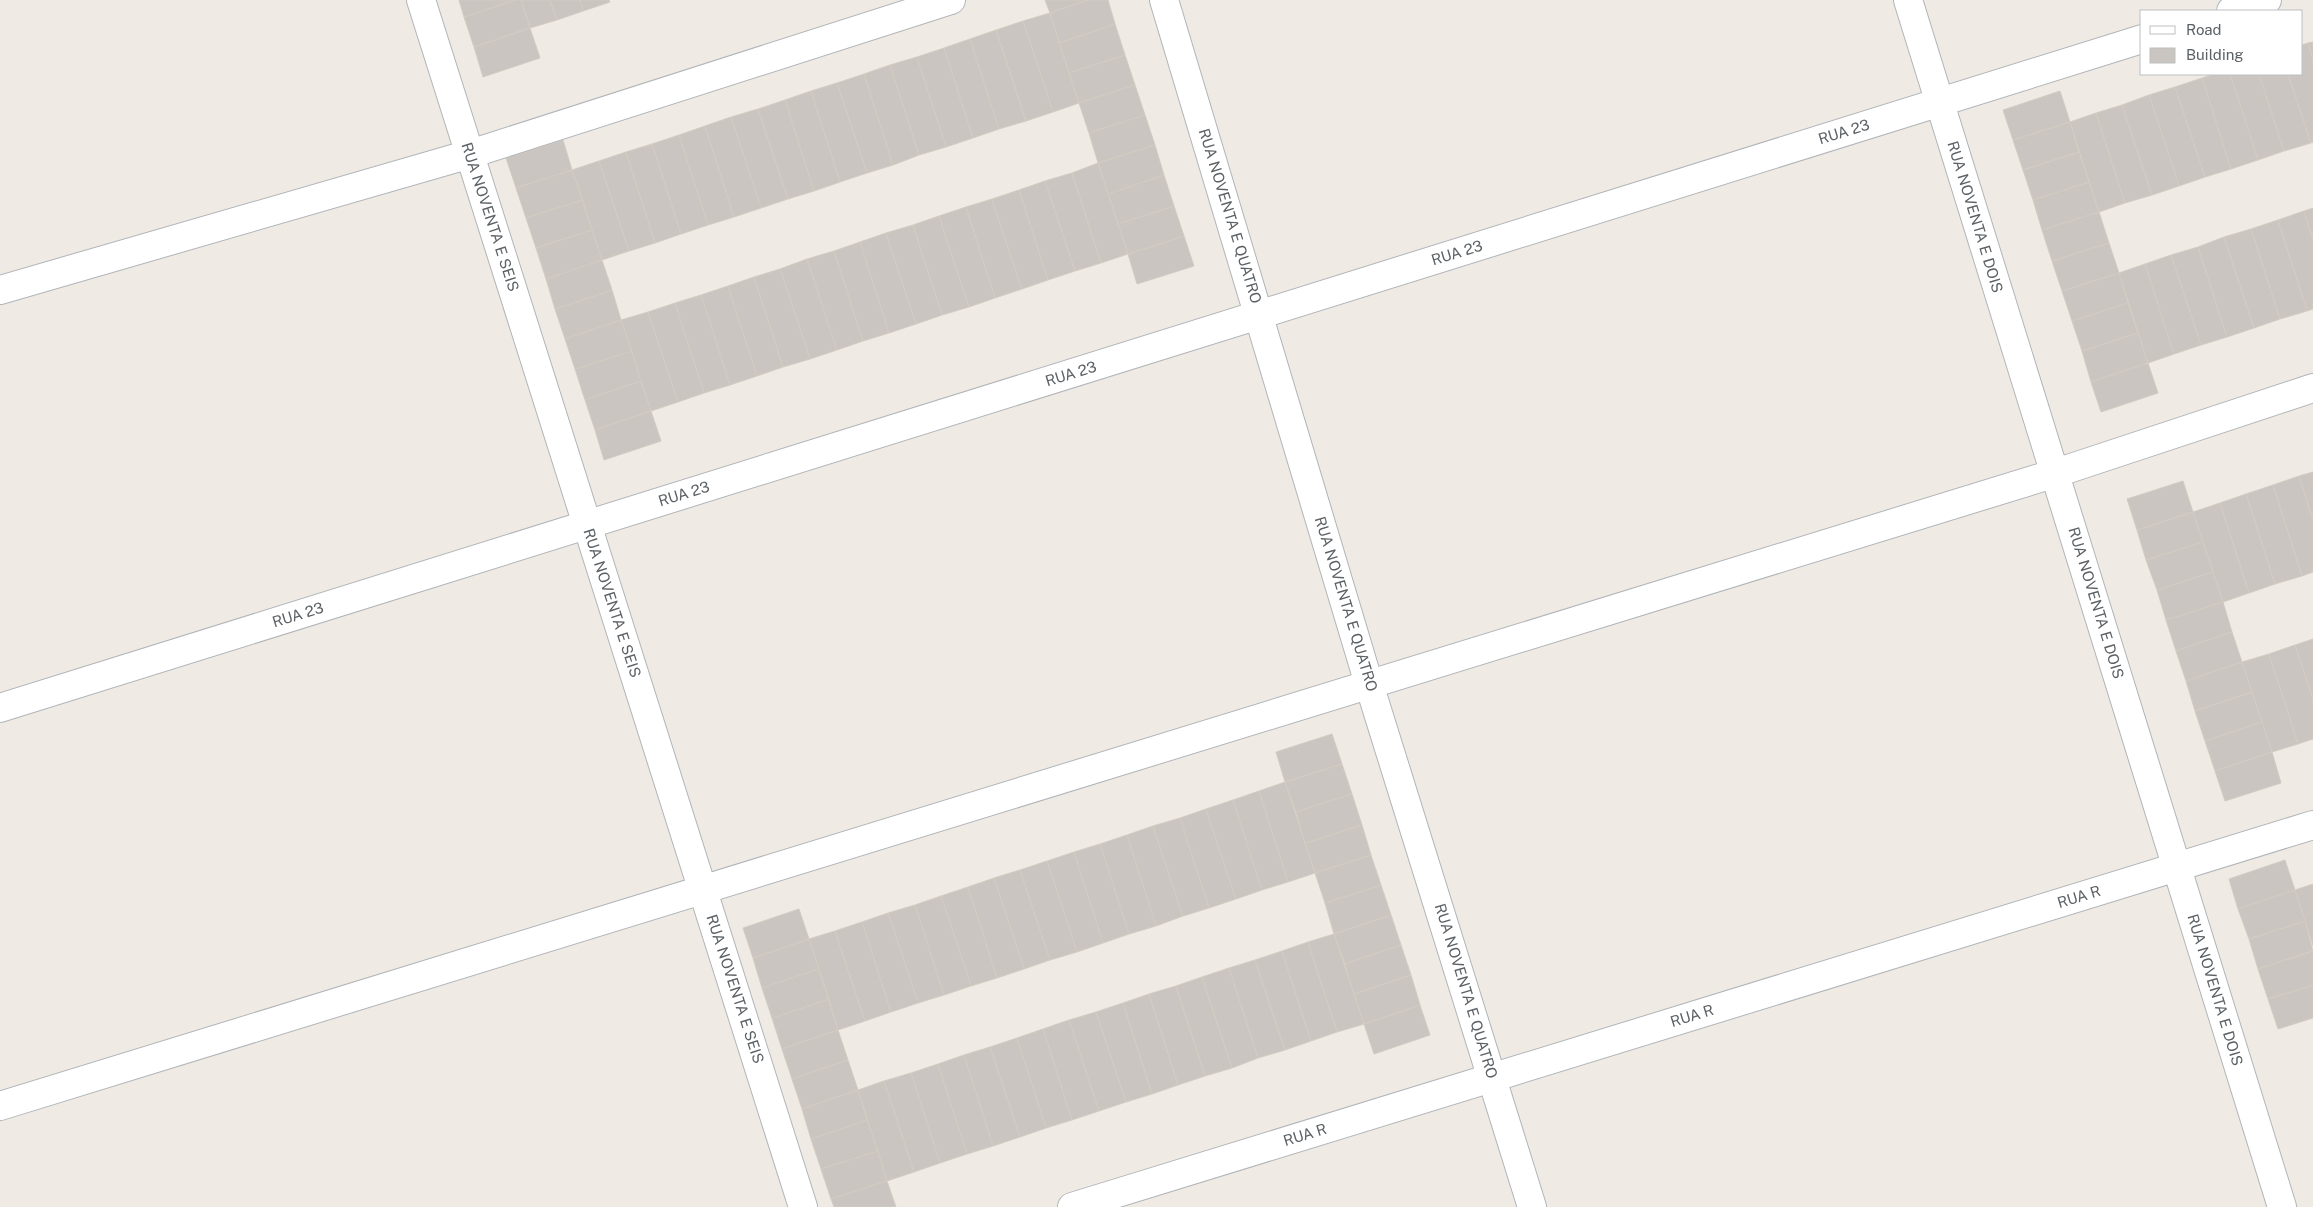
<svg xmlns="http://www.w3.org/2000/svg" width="2313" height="1207" viewBox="0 0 2313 1207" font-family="'Public Sans',sans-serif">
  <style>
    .building { fill: #cac5c0; stroke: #d4cbc1 }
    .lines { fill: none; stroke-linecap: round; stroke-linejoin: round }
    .minor-casing { stroke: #b1b5b9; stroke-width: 30 }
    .minor { stroke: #fff; stroke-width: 28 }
    .labels { text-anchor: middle; stroke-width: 4; stroke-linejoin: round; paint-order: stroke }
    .street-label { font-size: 15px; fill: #5b6165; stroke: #fff }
  </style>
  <rect width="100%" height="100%" fill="#efeae3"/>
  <path class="building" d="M459 0H515L464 17Z
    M515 0H521L530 28 474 47 464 17Z
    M521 0H550L557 20 530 28Z
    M550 0H580L583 11 557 20Z
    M580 0H609L610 2 583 11Z
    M1045 0H1088L1050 13Z
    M1088 0H1108L1115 24 1059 43 1050 13Z
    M1050 13 1079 103 1053 112 1023 21Z
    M1023 21 1053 112 1026 121 996 30Z
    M1115 24 1125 55 1069 73 1059 43Z
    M530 28 540 58 483 77 474 47Z
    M996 30 1026 121 999 129 970 39Z
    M970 39 999 129 973 138 944 48Z
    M2313 42V59L2308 43Z
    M2308 43 2313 59V142L2311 143 2288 74H2302V45Z
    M944 48 973 138 946 147 917 57Z
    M1125 55 1135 85 1079 103 1069 73Z
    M917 57 946 147 919 155 890 65Z
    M890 65 919 155 893 165 864 74Z
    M864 74 893 165 867 173 837 83Z
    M2215 74H2230L2258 160 2231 169 2202 78Z
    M2230 74H2259L2284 151 2258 160Z
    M2259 74H2288L2311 143 2284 151Z
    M2202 78 2231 169 2205 177 2175 87Z
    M837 83 867 173 840 182 811 91Z
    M1135 85 1145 115 1089 133 1079 103Z
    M2175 87 2205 177 2179 186 2149 95Z
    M811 91 840 182 814 191 785 100Z
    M2060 91 2070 122 2013 140 2003 110Z
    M2149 95 2179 186 2152 195 2122 105Z
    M785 100 814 191 788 199 758 109Z
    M2122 105 2152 195 2125 203 2096 113Z
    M758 109 788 199 761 208 731 117Z
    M2096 113 2125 203 2099 212 2070 122Z
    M1145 115 1155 145 1098 163 1089 133Z
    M731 117 761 208 734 217 705 126Z
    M2070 122 2079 152 2023 170 2013 140Z
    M705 126 734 217 708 225 679 135Z
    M679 135 708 225 681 234 652 144Z
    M563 140 572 170 516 188 506 158Z
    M652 144 681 234 655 243 626 152Z
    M1155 145 1164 175 1108 194 1098 163Z
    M626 152 655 243 629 251 599 161Z
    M2079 152 2089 182 2033 200 2023 170Z
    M599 161 629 251 602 260 572 170Z
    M1098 163 1128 254 1101 263 1072 173Z
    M572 170 583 200 526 218 516 188Z
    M1072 173 1101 263 1075 271 1045 181Z
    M1164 175 1174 206 1118 224 1108 194Z
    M1045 181 1075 271 1048 280 1019 190Z
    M2089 182 2099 212 2042 230 2033 200Z
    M1019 190 1048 280 1022 289 992 199Z
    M992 199 1022 289 995 298 966 207Z
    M583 200 592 230 536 248 526 218Z
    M1174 206 1184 236 1128 254 1118 224Z
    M966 207 995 298 969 307 939 216Z
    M2313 208V240L2304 211Z
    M2304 211 2313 240V309L2307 311 2278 220Z
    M2099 212 2109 243 2052 261 2042 230Z
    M939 216 969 307 942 315 913 225Z
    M2278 220 2307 311 2280 319 2251 229Z
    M913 225 942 315 916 324 886 233Z
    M2251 229 2280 319 2254 328 2224 237Z
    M592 230 602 260 546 279 536 248Z
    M886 233 916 324 889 333 860 242Z
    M1184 236 1194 266 1137 284 1128 254Z
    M2224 237 2254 328 2227 337 2198 247Z
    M860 242 889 333 863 341 834 251Z
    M2109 243 2119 273 2062 291 2052 261Z
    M2198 247 2227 337 2201 345 2171 255Z
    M834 251 863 341 837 350 807 259Z
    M2171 255 2201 345 2174 354 2145 264Z
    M807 259 837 350 810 359 780 269Z
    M602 260 612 290 555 309 546 279Z
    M2145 264 2174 354 2148 363 2119 273Z
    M780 269 810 359 783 367 754 277Z
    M2119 273 2128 303 2072 321 2062 291Z
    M754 277 783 367 757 376 728 286Z
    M728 286 757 376 730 385 701 295Z
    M612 290 621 320 565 339 555 309Z
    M701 295 730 385 704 393 675 303Z
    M675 303 704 393 678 402 648 312Z
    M2128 303 2138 333 2082 351 2072 321Z
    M648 312 678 402 651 411 621 320Z
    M621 320 632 351 575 369 565 339Z
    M2138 333 2148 363 2091 382 2082 351Z
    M632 351 641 381 585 400 575 369Z
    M2148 363 2158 393 2101 412 2091 382Z
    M641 381 651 411 595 430 585 400Z
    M651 411 661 441 604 460 595 430Z
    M2313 472V520L2299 476Z
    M2299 476 2313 520V572L2302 576 2273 485Z
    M2183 481 2193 512 2137 530 2127 499Z
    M2273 485 2302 576 2275 584 2246 494Z
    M2246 494 2275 584 2249 593 2220 503Z
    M2220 503 2249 593 2223 602 2193 512Z
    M2193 512 2203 542 2146 560 2137 530Z
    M2203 542 2213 572 2157 590 2146 560Z
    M2213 572 2223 602 2166 620 2157 590Z
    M2223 602 2232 632 2176 651 2166 620Z
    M2232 632 2242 662 2186 681 2176 651Z
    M2313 639V699L2295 645Z
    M2295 645 2313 699V739L2298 744 2269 654Z
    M2269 654 2298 744 2272 752 2242 662Z
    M2242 662 2252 692 2195 711 2186 681Z
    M2252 692 2262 722 2205 741 2195 711Z
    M2262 722 2272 752 2215 771 2205 741Z
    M1332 734 1342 764 1285 782 1276 752Z
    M2272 752 2281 783 2225 801 2215 771Z
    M1342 764 1352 794 1296 812 1285 782Z
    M1285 782 1315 873 1288 882 1259 791Z
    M1259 791 1288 882 1262 890 1233 800Z
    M1352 794 1362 825 1305 843 1296 812Z
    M1233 800 1262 890 1236 899 1206 809Z
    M1206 809 1236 899 1209 908 1180 818Z
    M1180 818 1209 908 1183 916 1153 826Z
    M1362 825 1371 855 1315 873 1305 843Z
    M1153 826 1183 916 1156 926 1127 835Z
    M1127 835 1156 926 1129 934 1100 844Z
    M1100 844 1129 934 1103 943 1074 852Z
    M1074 852 1103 943 1077 952 1047 861Z
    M1371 855 1381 885 1325 903 1315 873Z
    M2285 860 2295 890 2238 909 2229 879Z
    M1047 861 1077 952 1050 960 1020 870Z
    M1020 870 1050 960 1024 969 994 878Z
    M994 878 1024 969 997 978 968 887Z
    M2313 884V946L2295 890Z
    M1381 885 1391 915 1334 934 1325 903Z
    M968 887 997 978 971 986 941 896Z
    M2295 890 2305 921 2249 939 2238 909Z
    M941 896 971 986 944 995 915 905Z
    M915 905 944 995 918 1003 888 913Z
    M799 909 809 939 753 958 743 928Z
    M888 913 918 1003 891 1012 862 922Z
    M1391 915 1401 945 1345 964 1334 934Z
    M2305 921 2313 951 2258 969 2249 939Z
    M862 922 891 1012 865 1021 835 931Z
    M835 931 865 1021 838 1030 809 939Z
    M1334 934 1364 1024 1337 1032 1308 942Z
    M809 939 819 969 762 988 753 958Z
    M1308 942 1337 1032 1311 1041 1282 951Z
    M1401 945 1411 975 1354 994 1345 964Z
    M1282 951 1311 1041 1285 1050 1255 960Z
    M2313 951V985L2268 999 2258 969Z
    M1255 960 1285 1050 1258 1058 1229 968Z
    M1229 968 1258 1058 1232 1068 1202 977Z
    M819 969 829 999 772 1018 762 988Z
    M1411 975 1420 1005 1364 1024 1354 994Z
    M1202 977 1232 1068 1205 1076 1176 986Z
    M2313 985V1018L2278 1029 2268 999Z
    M1176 986 1205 1076 1178 1085 1149 994Z
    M1149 994 1178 1085 1152 1094 1123 1003Z
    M829 999 838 1030 782 1049 772 1018Z
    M1123 1003 1152 1094 1126 1102 1096 1012Z
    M1420 1005 1430 1035 1374 1054 1364 1024Z
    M1096 1012 1126 1102 1099 1111 1069 1020Z
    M1069 1020 1099 1111 1072 1120 1043 1029Z
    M1043 1029 1072 1120 1046 1128 1017 1038Z
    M838 1030 848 1060 792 1079 782 1049Z
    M1017 1038 1046 1128 1020 1137 990 1047Z
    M990 1047 1020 1137 993 1146 964 1055Z
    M964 1055 993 1146 967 1154 938 1064Z
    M848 1060 858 1090 802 1109 792 1079Z
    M938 1064 967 1154 940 1163 911 1073Z
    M911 1073 940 1163 914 1172 884 1081Z
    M884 1081 914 1172 887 1181 858 1090Z
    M858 1090 867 1120 811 1139 802 1109Z
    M867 1120 878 1151 821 1169 811 1139Z
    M878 1151 887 1181 831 1199 821 1169Z
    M887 1181 896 1207H834L831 1199Z"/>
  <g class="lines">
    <g class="minor-casing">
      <path id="minor" d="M421 0 803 1207
        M1164 0 1369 684 1532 1207
        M1908 0 2282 1207
        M2231 11 2267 0
        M0 290 470 154 951 0
        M0 708 2142 39
        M0 1106 2056 473 2313 388
        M1072 1207 2313 825"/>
    </g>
    <use href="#minor" class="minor"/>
  </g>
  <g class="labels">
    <g class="street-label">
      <text transform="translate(1844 132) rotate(-17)" y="5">RUA 23</text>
      <text transform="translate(1230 216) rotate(73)" y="5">RUA NOVENTA E QUATRO</text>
      <text transform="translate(490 217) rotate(72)" y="5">RUA NOVENTA E SEIS</text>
      <text transform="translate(1975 217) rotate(73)" y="5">RUA NOVENTA E DOIS</text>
      <text transform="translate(1457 253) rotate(-17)" y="5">RUA 23</text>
      <text transform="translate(1071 374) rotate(-17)" y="5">RUA 23</text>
      <text transform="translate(684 494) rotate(-17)" y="5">RUA 23</text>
      <text transform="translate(612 603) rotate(72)" y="5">RUA NOVENTA E SEIS</text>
      <text transform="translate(2096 603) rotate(73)" y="5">RUA NOVENTA E DOIS</text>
      <text transform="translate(1346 604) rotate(73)" y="5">RUA NOVENTA E QUATRO</text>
      <text transform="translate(298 615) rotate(-17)" y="5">RUA 23</text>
      <text transform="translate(2079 897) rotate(-17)" y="5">RUA R</text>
      <text transform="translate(735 989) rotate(72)" y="5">RUA NOVENTA E SEIS</text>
      <text transform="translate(2215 990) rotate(73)" y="5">RUA NOVENTA E DOIS</text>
      <text transform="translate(1466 991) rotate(73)" y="5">RUA NOVENTA E QUATRO</text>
      <text transform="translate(1692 1016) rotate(-17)" y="5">RUA R</text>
      <text transform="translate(1305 1135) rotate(-17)" y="5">RUA R</text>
    </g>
  </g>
  <rect x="2140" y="10" width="162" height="65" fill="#ffffff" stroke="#bdc0c1"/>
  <rect x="2150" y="26" width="25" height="8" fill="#ffffff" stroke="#bdc0c1"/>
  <text x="2186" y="35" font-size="15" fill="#5b6165">Road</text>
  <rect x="2150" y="48" width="25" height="15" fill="#cac5c0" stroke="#bdc0c1"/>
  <text x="2186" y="60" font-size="15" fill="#5b6165">Building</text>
</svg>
